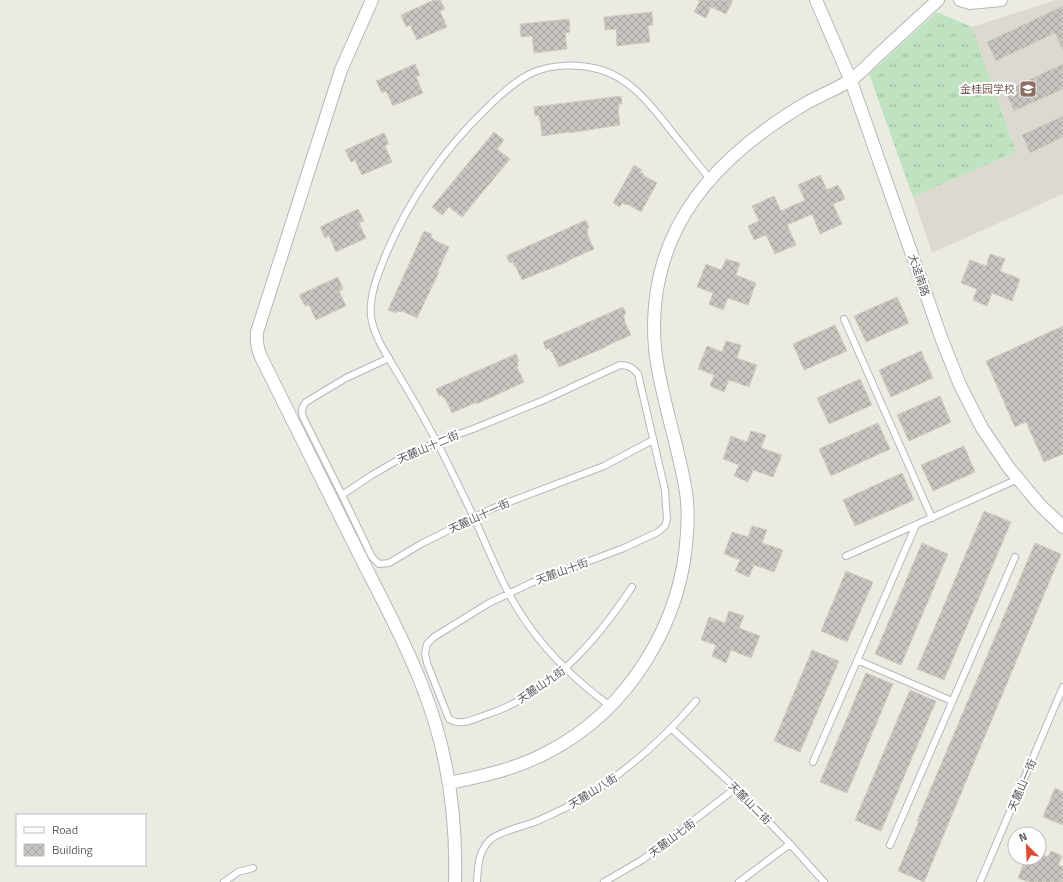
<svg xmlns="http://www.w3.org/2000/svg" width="1063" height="882" viewBox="0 0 1063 882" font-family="'Titillium Web','Noto Sans SC',sans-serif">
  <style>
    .education { fill: #dcdad0 }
    .grass { fill: url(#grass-tufts) }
    .building { fill: url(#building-cross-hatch); stroke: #d1cdc1 }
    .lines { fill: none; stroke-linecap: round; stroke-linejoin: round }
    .service-casing { stroke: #b5b7bc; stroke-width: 8 }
    .minor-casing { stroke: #b5b7bc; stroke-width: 14 }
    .service { stroke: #fff; stroke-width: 6 }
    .minor { stroke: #fff; stroke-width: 12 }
    .labels { text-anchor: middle; stroke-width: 4; stroke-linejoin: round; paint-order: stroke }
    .education-label { font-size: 11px; fill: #785e54; stroke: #fff; text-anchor: end }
    .street-label { font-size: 11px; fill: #5a5d62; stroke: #fff }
  </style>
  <defs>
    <pattern id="grass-tufts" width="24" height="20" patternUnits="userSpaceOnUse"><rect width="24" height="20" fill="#bfe3c1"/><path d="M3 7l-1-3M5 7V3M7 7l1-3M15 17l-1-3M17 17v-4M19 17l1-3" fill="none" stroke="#9ebba0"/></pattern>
    <pattern id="building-cross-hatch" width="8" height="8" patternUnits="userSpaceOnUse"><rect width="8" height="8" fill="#c8c4bf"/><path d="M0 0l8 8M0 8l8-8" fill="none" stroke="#a5a29f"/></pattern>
  </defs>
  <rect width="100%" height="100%" fill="#ecebe2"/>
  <path class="education" d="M1056 0H1063V194L932 253 913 197 1016 152 972 27Z"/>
  <path class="grass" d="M937 12 972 27 1016 152 913 197 869 74Z"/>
  <path class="building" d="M434 0H440L445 9 440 11 447 27 417 40 410 25 406 27 401 15Z
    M697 0H733L726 14 711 7 706 18 694 12 700 1Z
    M1063 6V51L1055 33 996 61 987 42Z
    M652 12 653 25 648 26 650 42 617 46 616 29 605 30 604 17Z
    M569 19 570 32 565 33 567 49 534 53 532 36 521 37 520 24Z
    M415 64 420 75 416 77 423 93 393 106 386 91 382 93 376 81Z
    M1063 64V89L1014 111 1005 91Z
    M621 96 622 104H619V109H618L620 125 569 133V132L542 136 540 119 539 120V115L535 116 534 107Z
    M1063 116V137L1030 153 1022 135Z
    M494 132 504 140 497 149 510 159 462 217 449 207 442 215 432 207Z
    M384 133 389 144 385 146 392 162 362 175 355 160 351 162 345 150Z
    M634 165 642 170 640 172 644 174 643 175 657 183 641 212 627 204 626 205 622 203 620 207 613 203Z
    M820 175 827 190 838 185 839 188H840L845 199 833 204 842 224 820 234 812 214 787 225 796 245 775 254 766 235 754 240 748 226 759 221 752 206 774 196 781 211 794 205 805 200 798 185Z
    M358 209 364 221 359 223 366 238 336 252 329 236 325 238 320 227Z
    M586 220 589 228 587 229 588 233 587 234 594 249 569 260V261L522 280 515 265 514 266 513 262 510 263 506 256Z
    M424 231 432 234 431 237 434 240 449 247 438 271 439 272 417 318 402 311 401 312 397 311 396 313 388 310Z
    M990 254 1005 259 1000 271 1020 279 1012 301 992 293 987 306 973 300 977 289 961 283 970 260 986 266Z
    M726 259 740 263 736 275 756 283 748 305 728 298 723 310 709 304 713 293 697 287 706 264 721 270Z
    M338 277 343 289 339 291 346 306 316 320 309 305 305 306 299 295Z
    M897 297 909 323 866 342 854 316Z
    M623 307 626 314 623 315 625 319 624 320 631 335 606 346V347L559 367 552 352H551L549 348 546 350 543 342Z
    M835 325 847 351 804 370 793 344Z
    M1063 326V454L1044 462 1026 422 1015 427 986 361Z
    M726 341 741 345 737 358 757 365 749 387 729 380 724 392 710 386 714 375 698 369 707 346 722 352Z
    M921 351 933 378 891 397 879 370Z
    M516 354 519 361 517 362 518 366 517 367 524 382 477 404V402L452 413 445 398 444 399 442 395 439 396 436 389Z
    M860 379 872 405 829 424 817 398Z
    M940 396 951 422 909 441 897 415Z
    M878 423 890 449 831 476 819 449Z
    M751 431 766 435 761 448 782 455 773 477 753 470 748 482 734 476 739 465 723 459 731 436 747 442Z
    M964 446 975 472 933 491 921 465Z
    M902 473 914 500 855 526 843 500Z
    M984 511 1011 522 944 680 917 669Z
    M752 526 767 530 762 543 783 550 774 572 754 565 749 577 735 571 740 560 724 554 732 532 748 537Z
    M922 543 948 554 901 665 875 654Z
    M1035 543 1061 554 924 882 898 871 919 821H917Z
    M846 571 873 582 847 642 821 631Z
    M729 611 744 616 739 628 760 636 751 658 731 650 726 663 712 656 716 645 701 640 709 617 725 623Z
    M812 650 839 661 800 752 774 741Z
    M866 673 893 684 847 793 820 782Z
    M910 690 936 701 881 831 855 820Z
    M1055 788 1063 792V825L1043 817Z
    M1051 851 1062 856 1058 865 1063 867V882H1028L1018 878 1026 858H1039V853L1048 857Z"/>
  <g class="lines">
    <g class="service-casing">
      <path id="service" d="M844 319 932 518
        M389 358 346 378 306 402C302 407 301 410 303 417L342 495 372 475 403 457 437 442 473 429 544 400 620 365C628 365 632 367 638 374L665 490 667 519 665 526 658 532 624 548 531 583 489 603 434 637 427 644 425 653 427 663 449 719C460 726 472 720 483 716 550 695 595 643 632 587
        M342 495 372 557 379 564 389 563 421 544 491 509 604 466 653 440
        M846 556 1018 479
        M857 660 952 701
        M610 706C579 683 551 657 529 626 507 596 494 562 479 529 466 500 452 472 438 444 426 422 414 400 401 379 390 359 374 339 371 316 369 295 378 274 386 254 410 198 443 150 487 108 501 94 516 80 534 72 554 64 578 64 598 69 632 78 652 107 672 132 685 148 697 163 710 179
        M672 729 736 788 790 844 824 882
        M813 762 916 525
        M890 845 1015 557
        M224 882 238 872 253 868
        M477 882C478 866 478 852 490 840 499 832 520 827 532 823 543 819 554 813 565 808 617 781 658 745 696 701
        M604 882 642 860 736 788
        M739 882 790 844
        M980 882 1063 687"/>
    </g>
    <g class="minor-casing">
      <path id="minor" d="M372 0 341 70 257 332C256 342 257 348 261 357 293 421 325 486 357 550 379 594 403 637 421 683 447 747 457 814 455 882
        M816 0 851 81 942 340 960 385 982 428 1009 468 1040 505 1063 527
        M960 0 970 3 1001 0
        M449 783C484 776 516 769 548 752 629 710 682 623 687 533 688 518 688 501 685 486 678 447 665 408 658 369 650 327 654 281 671 241 696 181 748 138 803 105 818 96 835 90 849 81 859 75 868 65 876 57 897 38 917 19 938 0"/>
    </g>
    <use href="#service" class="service"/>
    <use href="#minor" class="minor"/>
  </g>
  <defs>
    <g id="school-square" transform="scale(0.9)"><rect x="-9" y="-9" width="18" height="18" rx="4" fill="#8d6e63" stroke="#fff"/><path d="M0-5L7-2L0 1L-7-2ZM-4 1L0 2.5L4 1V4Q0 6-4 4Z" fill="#fff"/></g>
  </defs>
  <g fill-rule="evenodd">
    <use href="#school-square" x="1028" y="89"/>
  </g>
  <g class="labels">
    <g class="education-label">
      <text x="1015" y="93">金桂园学校</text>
    </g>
    <g class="street-label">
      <text transform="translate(919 275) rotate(71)" y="4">大迳南路</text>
      <text transform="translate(428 447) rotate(-23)" y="4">天麓山十二街</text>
      <text transform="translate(479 516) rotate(-25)" y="4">天麓山十一街</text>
      <text transform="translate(562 571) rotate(-20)" y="4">天麓山十街</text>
      <text transform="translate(541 685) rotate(-34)" y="4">天麓山九街</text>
      <text transform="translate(1022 785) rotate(-67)" y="4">天麓山一街</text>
      <text transform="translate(593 791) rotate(-32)" y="4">天麓山八街</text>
      <text transform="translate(750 803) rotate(45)" y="4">天麓山二街</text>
      <text transform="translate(672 838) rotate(-37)" y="4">天麓山七街</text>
    </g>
  </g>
  <rect x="16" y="814" width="130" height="52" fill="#ffffff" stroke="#bdbec0"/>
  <rect x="24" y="827" width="20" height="6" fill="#ffffff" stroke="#bdbec0"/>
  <text x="52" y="834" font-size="12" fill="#5a5d62">Road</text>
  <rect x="24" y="844" width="20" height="12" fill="url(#building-cross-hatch)" stroke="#bdbec0"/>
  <text x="52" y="854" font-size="12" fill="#5a5d62">Building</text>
  <g transform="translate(1027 846) rotate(336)"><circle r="19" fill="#ffffff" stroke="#bdbec0"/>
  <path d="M0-3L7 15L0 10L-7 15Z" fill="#e04a34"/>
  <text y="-6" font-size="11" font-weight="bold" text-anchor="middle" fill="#5a5d62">N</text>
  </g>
</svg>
